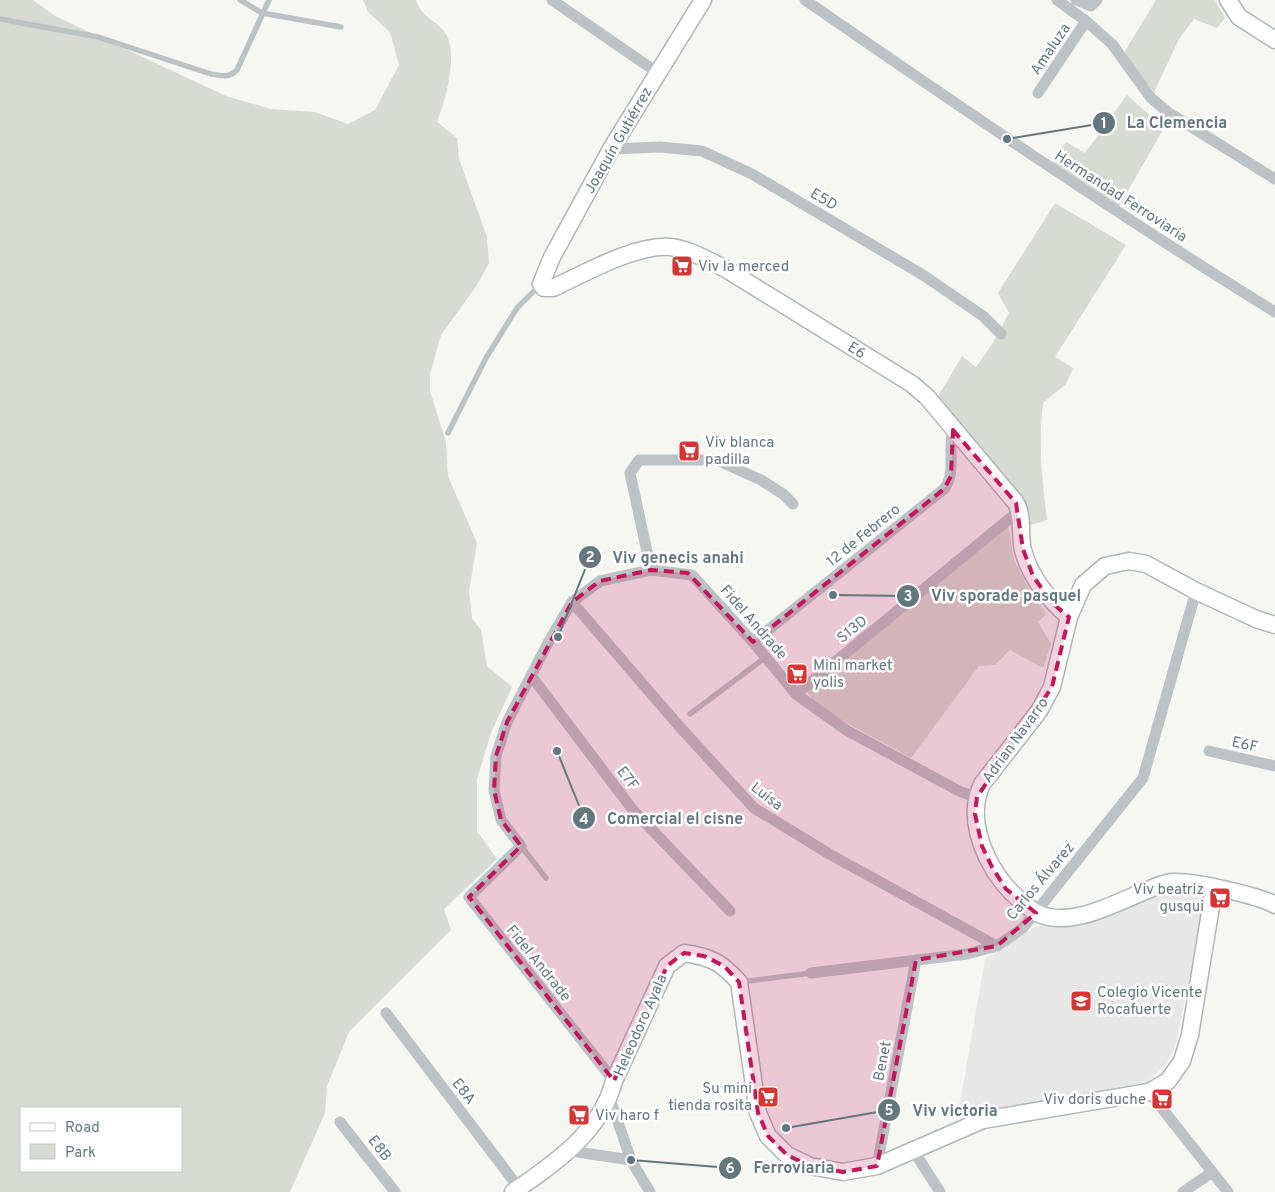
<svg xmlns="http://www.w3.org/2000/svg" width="1275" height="1192" viewBox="0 0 1275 1192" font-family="Overpass,sans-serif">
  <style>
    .built { fill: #e7e7e7 }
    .green { fill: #d7dbd3; fill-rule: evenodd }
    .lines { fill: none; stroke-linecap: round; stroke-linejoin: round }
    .secondary-casing { stroke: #aeb6b8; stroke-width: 19 }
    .lane { stroke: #bdc3c5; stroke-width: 5.5 }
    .street { stroke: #bdc3c5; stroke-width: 11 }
    .secondary { stroke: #fff; stroke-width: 16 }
    .marked { fill: #c2185b; fill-opacity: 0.2; stroke: #c2185b; stroke-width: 4; stroke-dasharray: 10 6; stroke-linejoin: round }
    .labels { text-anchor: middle; stroke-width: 5; stroke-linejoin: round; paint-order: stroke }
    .street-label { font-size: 15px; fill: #63777c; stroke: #fff }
    .poi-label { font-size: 15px; fill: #63777c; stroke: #fff; text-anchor: start }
    .leader { fill: none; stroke: #63777c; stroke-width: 2 }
    .callout-dot { fill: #63777c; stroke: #fff; stroke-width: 2 }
    .mark-label { font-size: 15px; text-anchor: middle; font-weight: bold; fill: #fff }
    .callout-label { font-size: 16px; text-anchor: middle; font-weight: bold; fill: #63777c; stroke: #fff; stroke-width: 5; stroke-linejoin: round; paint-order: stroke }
  </style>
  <rect width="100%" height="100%" fill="#f6f6f3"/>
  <path class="built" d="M1170 887 1205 895 1206 899 1176 1043 1167 1064 1132 1095 977 1110 958 1115 985 959 1043 922Z"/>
  <path class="green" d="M0 0H33L55 16 226 96 271 109 315 112 348 124 375 110 399 65 390 32 368 12 363 0H416C423 19 433 18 444 31 460 50 445 102 437 122L457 138 459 159 487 237 489 263 477 285 441 335 430 374V391L446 442 448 476 477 543 469 591 472 618 481 630 487 666 512 687 491 733 477 779V831L497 859 444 909 451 930 349 1032 327 1086 325 1113 290 1192H0ZM21 1108H181V1171H21Z
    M1156 0H1215L1225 18 1217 28 1194 19 1179 39 1154 92 1130 64 1125 51Z
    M1127 95 1164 128 1118 208 1051 164 1066 142 1085 153Z
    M1055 203 1126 245 1055 357 1073 368 1066 384 1043 403C1038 443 1042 480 1047 520L1030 525 1027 509 936 400 962 356 976 367 993 343 1009 313 998 293Z
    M1008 524 1014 560 1028 587 1046 614 1038 622 1051 644 1043 668 1010 650 995 665 979 666 911 758 819 708 806 691Z"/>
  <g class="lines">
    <g class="secondary-casing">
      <path id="secondary" d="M703 0 611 149 552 257 541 284 544 288H553C583 274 636 244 670 247 690 249 707 260 724 268L912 384 927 397 1016 503C1024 518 1019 534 1023 550 1030 577 1048 599 1069 617
        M1228 0 1239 17 1275 40
        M1275 625 1256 619 1196 591 1146 564 1129 561 1105 566 1083 585 1069 617 1052 687 1039 711 982 784C971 808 976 834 987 857 996 876 1006 889 1022 902 1027 905 1032 911 1037 913 1076 932 1130 893 1167 883 1184 878 1260 896 1275 905
        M513 1192C554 1164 601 1132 614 1081L667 966 684 953C711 957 721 962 739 982L758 1113 768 1136 787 1155 810 1166 843 1172 877 1166 983 1120 1149 1092 1168 1081 1182 1061 1190 1035 1214 888"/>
    </g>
    <path class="lane" d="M240 0 262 13 341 27
      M0 19 98 37 211 74C222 76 229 78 237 70L269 0
      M448 433 486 358 517 308 540 285
      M690 714 766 657
      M521 846 546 878
      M741 982 811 973"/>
    <path class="street" d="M552 0 658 73
      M805 0C960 107 1115 213 1275 312
      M1057 0 1086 21 1112 44 1151 98 1169 113 1275 179
      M1076 0 1091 6 1097 0
      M1038 93 1086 21
      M611 149 660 147 702 151 752 174 923 275 983 316 1001 334
      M651 570 630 473 639 460H717L761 480 783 494 793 504
      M572 602 679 726 754 808 831 855 997 946
      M753 642 944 489C957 473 947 449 953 430
      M532 677 633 810 730 911
      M796 694 1020 510
      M1209 751 1275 766
      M811 973 967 954 997 946 1023 928 1143 778 1196 591
      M386 1013 519 1188
      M614 1081 469 897 521 846 501 820 494 790 496 756 507 722 549 641 572 602 600 581 651 570 692 575 753 642 796 694 846 730 961 792 977 797
      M1149 1092 1228 1192
      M610 1099 631 1160 650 1192
      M340 1122 395 1192
      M913 1150 940 1192
      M570 1151 631 1160
      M877 1166 916 960
      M1183 1192 1211 1173"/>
    <use href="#secondary" class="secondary"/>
  </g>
  <path class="marked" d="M953 430 1016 503 1023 549 1033 576 1052 603 1069 617 1052 687 977 797 975 814 982 846 992 867 1006 889 1036 913 997 946 916 960 877 1166 843 1172 810 1166 787 1155 768 1136 758 1113 739 982 724 966 704 956 684 953 667 966 614 1081 469 897 521 846 501 820 494 790 496 756 507 722 572 602 600 581 651 570 688 573 753 642 944 489 951 476Z"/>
  <defs>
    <g id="supermarket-square" transform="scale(1.125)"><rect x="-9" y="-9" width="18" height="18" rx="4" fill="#d63534" stroke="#fff"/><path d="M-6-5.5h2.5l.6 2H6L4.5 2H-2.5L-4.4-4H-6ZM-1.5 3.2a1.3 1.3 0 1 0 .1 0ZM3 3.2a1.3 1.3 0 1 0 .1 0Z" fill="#fff"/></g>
    <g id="school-square" transform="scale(1.125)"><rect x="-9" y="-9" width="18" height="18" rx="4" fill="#d63534" stroke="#fff"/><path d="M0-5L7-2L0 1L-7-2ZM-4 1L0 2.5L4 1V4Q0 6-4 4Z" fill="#fff"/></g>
  </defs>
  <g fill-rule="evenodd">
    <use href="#supermarket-square" x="682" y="266"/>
    <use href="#supermarket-square" x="689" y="451"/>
    <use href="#supermarket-square" x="797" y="674"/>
    <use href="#supermarket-square" x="1220" y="898"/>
    <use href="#school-square" x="1081" y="1001"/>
    <use href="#supermarket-square" x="768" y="1097"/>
    <use href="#supermarket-square" x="1162" y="1099"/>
    <use href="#supermarket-square" x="579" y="1115"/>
  </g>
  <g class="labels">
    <g class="street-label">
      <text transform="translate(1050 49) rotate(-56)" y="5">Amaluza</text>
      <text transform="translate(618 140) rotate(-60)" y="5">Joaquín Gutiérrez</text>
      <text transform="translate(1121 196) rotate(33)" y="5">Hermandad Ferroviaria</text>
      <text transform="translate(824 199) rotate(31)" y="5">E5D</text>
      <text transform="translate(857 350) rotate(32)" y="5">E6</text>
      <text transform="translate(863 535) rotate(-39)" y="5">12 de Febrero</text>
      <text transform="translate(754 622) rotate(49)" y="5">Fidel Andrade</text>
      <text transform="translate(852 629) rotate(-39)" y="5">S13D</text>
      <text transform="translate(1015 740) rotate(-54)" y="5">Adrian Navarro</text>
      <text transform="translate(1245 744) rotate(13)" y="5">E6F</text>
      <text transform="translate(628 778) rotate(53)" y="5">E7F</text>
      <text transform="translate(767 796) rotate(38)" y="5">Luisa</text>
      <text transform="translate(1040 881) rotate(-50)" y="5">Carlos Álvarez</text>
      <text transform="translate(539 963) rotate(51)" y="5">Fidel Andrade</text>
      <text transform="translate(640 1025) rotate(-66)" y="5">Heleodoro Ayala</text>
      <text transform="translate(882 1061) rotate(-79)" y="5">Benet</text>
      <text transform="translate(464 1091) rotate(52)" y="5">E8A</text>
      <text transform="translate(380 1148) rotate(52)" y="5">E8B</text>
    </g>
    <g class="poi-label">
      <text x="698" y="271">Viv la merced</text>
      <text x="705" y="447">Viv blanca<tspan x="705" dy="17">padilla</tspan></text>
      <text x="813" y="670">Mini market<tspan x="813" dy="17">yolis</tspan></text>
      <text x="1204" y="894" text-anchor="end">Viv beatriz<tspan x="1204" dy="17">gusqui</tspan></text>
      <text x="1097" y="997">Colegio Vicente<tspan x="1097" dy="17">Rocafuerte</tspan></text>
      <text x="752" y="1093" text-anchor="end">Su mini<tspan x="752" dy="17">tienda rosita</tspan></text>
      <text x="1146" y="1104" text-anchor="end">Viv doris duche</text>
      <text x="595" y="1120">Viv haro f</text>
    </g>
  </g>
  <path class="leader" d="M1007 139L1104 123M558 637L590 557M833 595L908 596M557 751L584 818M786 1128L889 1110M631 1160L730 1168"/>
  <g class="callout-dot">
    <circle cx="1007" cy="139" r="5"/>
    <circle cx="558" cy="637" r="5"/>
    <circle cx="833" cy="595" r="5"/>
    <circle cx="557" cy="751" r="5"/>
    <circle cx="786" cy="1128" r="5"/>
    <circle cx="631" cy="1160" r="5"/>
    <circle cx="1104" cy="123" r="12"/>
    <circle cx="590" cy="557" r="12"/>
    <circle cx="908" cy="596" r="12"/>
    <circle cx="584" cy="818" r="12"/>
    <circle cx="889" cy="1110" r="12"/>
    <circle cx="730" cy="1168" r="12"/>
  </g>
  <g class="mark-label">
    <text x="1104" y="128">1</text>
    <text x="590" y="562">2</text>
    <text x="908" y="601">3</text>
    <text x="584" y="824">4</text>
    <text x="889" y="1115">5</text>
    <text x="730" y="1173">6</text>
  </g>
  <g class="callout-label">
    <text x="1177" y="128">La Clemencia</text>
    <text x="678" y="563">Viv genecis anahi</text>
    <text x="1006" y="601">Viv sporade pasquel</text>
    <text x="675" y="824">Comercial el cisne</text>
    <text x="955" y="1116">Viv victoria</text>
    <text x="794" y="1173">Ferroviaria</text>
  </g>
  <rect x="20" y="1107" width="162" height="65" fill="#ffffff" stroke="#c1c9cb"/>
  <rect x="30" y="1123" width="25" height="8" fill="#ffffff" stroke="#c1c9cb"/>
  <text x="65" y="1132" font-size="15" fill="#63777c">Road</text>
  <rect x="30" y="1144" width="25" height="15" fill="#d7dbd3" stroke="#c1c9cb"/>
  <text x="65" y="1157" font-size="15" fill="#63777c">Park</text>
</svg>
